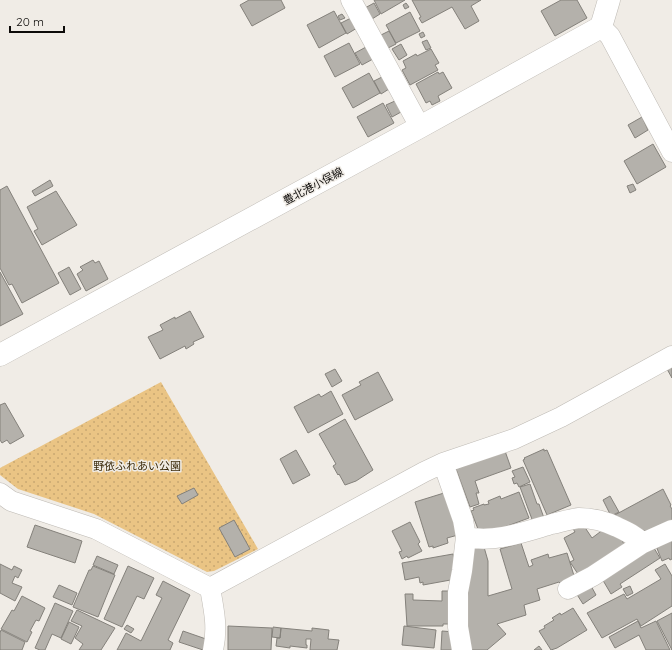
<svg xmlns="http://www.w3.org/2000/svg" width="672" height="650" viewBox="0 0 672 650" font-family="Quicksand,'Noto Sans JP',sans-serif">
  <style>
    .green { fill: url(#green-dots) }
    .building { fill: #b4b1ab; stroke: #84817b }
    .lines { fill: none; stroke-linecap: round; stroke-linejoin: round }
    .minor-casing { stroke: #bebab4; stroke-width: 21 }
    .secondary-casing { stroke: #bebab4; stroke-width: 23 }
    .minor { stroke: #fff; stroke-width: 20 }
    .secondary { stroke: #fff; stroke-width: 22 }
    .labels { text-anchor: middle; stroke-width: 3; stroke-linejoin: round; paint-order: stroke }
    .street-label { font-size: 11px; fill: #0d0b09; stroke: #f0ece6 }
    .park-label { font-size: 11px; fill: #3a2909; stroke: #f0ece6 }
  </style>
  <defs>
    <pattern id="green-dots" width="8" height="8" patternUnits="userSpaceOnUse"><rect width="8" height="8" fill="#eac484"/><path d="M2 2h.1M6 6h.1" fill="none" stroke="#c8a771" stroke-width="1.8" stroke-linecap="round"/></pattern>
  </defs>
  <rect width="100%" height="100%" fill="#f0ece6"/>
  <path class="green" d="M161 382 258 549 214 571 207 572 94 514 18 489 0 475V468Z"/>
  <path class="building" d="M249 0H281L285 8 252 26 240 5Z
    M374 0H405L381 14Z
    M412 0H481L471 6 479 21 465 29 452 7 422 23 419 18 421 17Z
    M561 0H577L587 18 555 36 541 11Z
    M374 3 380 14 372 19 365 8Z
    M406 3 409 7 405 9 403 5Z
    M334 11 346 33 319 48 307 25Z
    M410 12 420 31 396 43 386 25Z
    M342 14 345 18 340 20 338 16Z
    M351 18 357 28 347 34 341 23Z
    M389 31 396 44 388 48 381 35Z
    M423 32 425 36 421 38 419 34Z
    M427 40 431 48 426 50 422 42Z
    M349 43 360 64 335 77 324 56Z
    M401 44 407 55 399 60 392 49Z
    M366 47 373 59 362 65 355 53Z
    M431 49 439 63 435 65 438 70 410 85 402 70 406 68 403 61 416 54 417 56Z
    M438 72 439 74 443 72 452 88 438 96 440 101 432 105 430 101 426 103 416 84Z
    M369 73 380 93 353 108 342 88Z
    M382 77 389 89 381 94 374 81Z
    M395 101 401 112 392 117 386 105Z
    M383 103 394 123 368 137 357 117Z
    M642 117 648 130 635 138 628 125Z
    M653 144 666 167 637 184 624 161Z
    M50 180 53 186 35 196 32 191Z
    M633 184 636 190 630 193 627 186Z
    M7 186 59 283 22 303 12 284 9 285 0 268V190Z
    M56 191 77 225 42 245 34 231 38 229 27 207Z
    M93 260 95 263 99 261 108 279 86 291 77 274 83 270 80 267Z
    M69 267 81 289 70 295 58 273Z
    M0 272 23 314 0 326Z
    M190 311 204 337 193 342 194 344 186 349 185 346 160 359 148 337 163 330 160 325 175 317V319Z
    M672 367V378L667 369Z
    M335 369 342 381 332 387 325 374Z
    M378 372 393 400 355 420 342 395 361 385 359 382Z
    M331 391 343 414 308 433 294 407 319 394 321 397Z
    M5 403 24 436 10 444 7 440 2 443 0 440V405Z
    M345 419 373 470 356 481 345 485 339 474 338 475 333 466 336 464 319 434Z
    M544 449V451L547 450 571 505 547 515 523 460 525 459 524 458Z
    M296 450 310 475 293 484 280 459Z
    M505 451 511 468 475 481 479 493H476L479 504 470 507 456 469Z
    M523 467 530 482 519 487 517 483 514 484 512 478 515 477 512 471Z
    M530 484 537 504H539L544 518 533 522 520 487Z
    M194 488 198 495 182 504 177 496Z
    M663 489 671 505 670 506 672 509V523L649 533 613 516Z
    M519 492 529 518 499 529H478L471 511 474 510 473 508 484 504V505L489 504 488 501 500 496 501 499Z
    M444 493 458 535 447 538 448 543 433 548V546L429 547 415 502Z
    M610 496 619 512 611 516 603 500Z
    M234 520 250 549 235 557 219 528Z
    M410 522 420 542 418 544 422 551 408 558 407 556 402 559 399 552 402 551 392 531Z
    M35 525 82 541 75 563 27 547Z
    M584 526 592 538 604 529 619 536 626 547 580 577 570 562 574 560 564 538 575 532 572 527Z
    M672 539V559L670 560 669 558 662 561 656 546Z
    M521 543 529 567 533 565 531 560 548 554 549 558 567 553 575 579 560 583 559 582 537 589 540 600 524 605 526 615 497 624 506 634 487 650H472L468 639 466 626 470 548 484 547 488 561V596L512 589 500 549Z
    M654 548 660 558 620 584 622 587 611 594 601 577Z
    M453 554 457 576 456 579 423 585V582L420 583 419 577 405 580 402 563Z
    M97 556 118 565 114 574 93 565Z
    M0 564 12 570 14 566 22 570 18 578 15 576 12 583 22 587 15 601 0 593Z
    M665 564 672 576V606L641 626 637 619 602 638 587 613 624 594 627 599 661 579 655 570Z
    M93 566 115 575 98 617 73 607 89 570H91Z
    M128 566 154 578 144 599 137 596 122 627 104 619Z
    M163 581 190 595 168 640 173 643 170 650H117L126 633 141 641 162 598 156 595Z
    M590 584 596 595 583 604 576 593Z
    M59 585 77 593 72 605 53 597Z
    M630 586 633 593 627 596 623 589Z
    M442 591H454L453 624H443V626H407L405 594H413V600L442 601Z
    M22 596 45 608 39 621 36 620 30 631 32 632 27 642 1 629 12 610 14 611Z
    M55 603 73 611 61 638 52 634 45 650H40L35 648Z
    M573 608 587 630 557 648 551 650 539 631 545 628 544 626 554 620 552 618 560 613 561 615Z
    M77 610 115 628 101 650H79L83 644 75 638 82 626 71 621Z
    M672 613V650L657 621Z
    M638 621 641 628 656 621 670 650H646L639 635 615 648 609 637Z
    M69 622 79 627 71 644 61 639Z
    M127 625 134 629 131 633 124 629Z
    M228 626 272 628 271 650H228Z
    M404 626 436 630 434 648 402 645Z
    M273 627 281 628 280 638 272 637Z
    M281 628 312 631V628L329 630 328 639 339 640 337 650H310L311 639H306V645H307V648L290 646V648L276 646 277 638H280Z
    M1 630 25 642 22 650H0V633Z
    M183 631 206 639 203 650 179 642Z
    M442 631 455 632 453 650H441Z
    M539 646 542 650H534Z"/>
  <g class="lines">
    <g class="minor-casing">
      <path id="minor" d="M351 0 420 127
        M601 27 610 36 672 152
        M443 463 463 520 466 537 462 571 458 592V627L462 650
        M0 493 11 501 96 529 210 588
        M466 537C495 543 524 532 552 524 561 522 570 519 579 518 593 518 605 521 617 527 628 532 634 535 643 543
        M210 588 424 472 443 463 514 439 561 417 672 356
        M210 588C214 610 218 628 213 650
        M568 589 593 576 643 543 672 530"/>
    </g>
    <g class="secondary-casing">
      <path id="secondary" d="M0 355 420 127 601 27 609 0"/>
    </g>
    <use href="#minor" class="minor"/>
    <use href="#secondary" class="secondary"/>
  </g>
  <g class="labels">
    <g class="street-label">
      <text transform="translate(313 186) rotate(-28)" y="4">豊北港小俣線</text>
    </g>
    <g class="park-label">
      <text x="137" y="470">野依ふれあい公園</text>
    </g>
  </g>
  <path d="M10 26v6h54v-6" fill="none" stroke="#0d0b09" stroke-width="2"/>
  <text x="16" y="26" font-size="12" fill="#0d0b09" stroke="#f0ece6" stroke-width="3" paint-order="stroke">20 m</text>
</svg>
